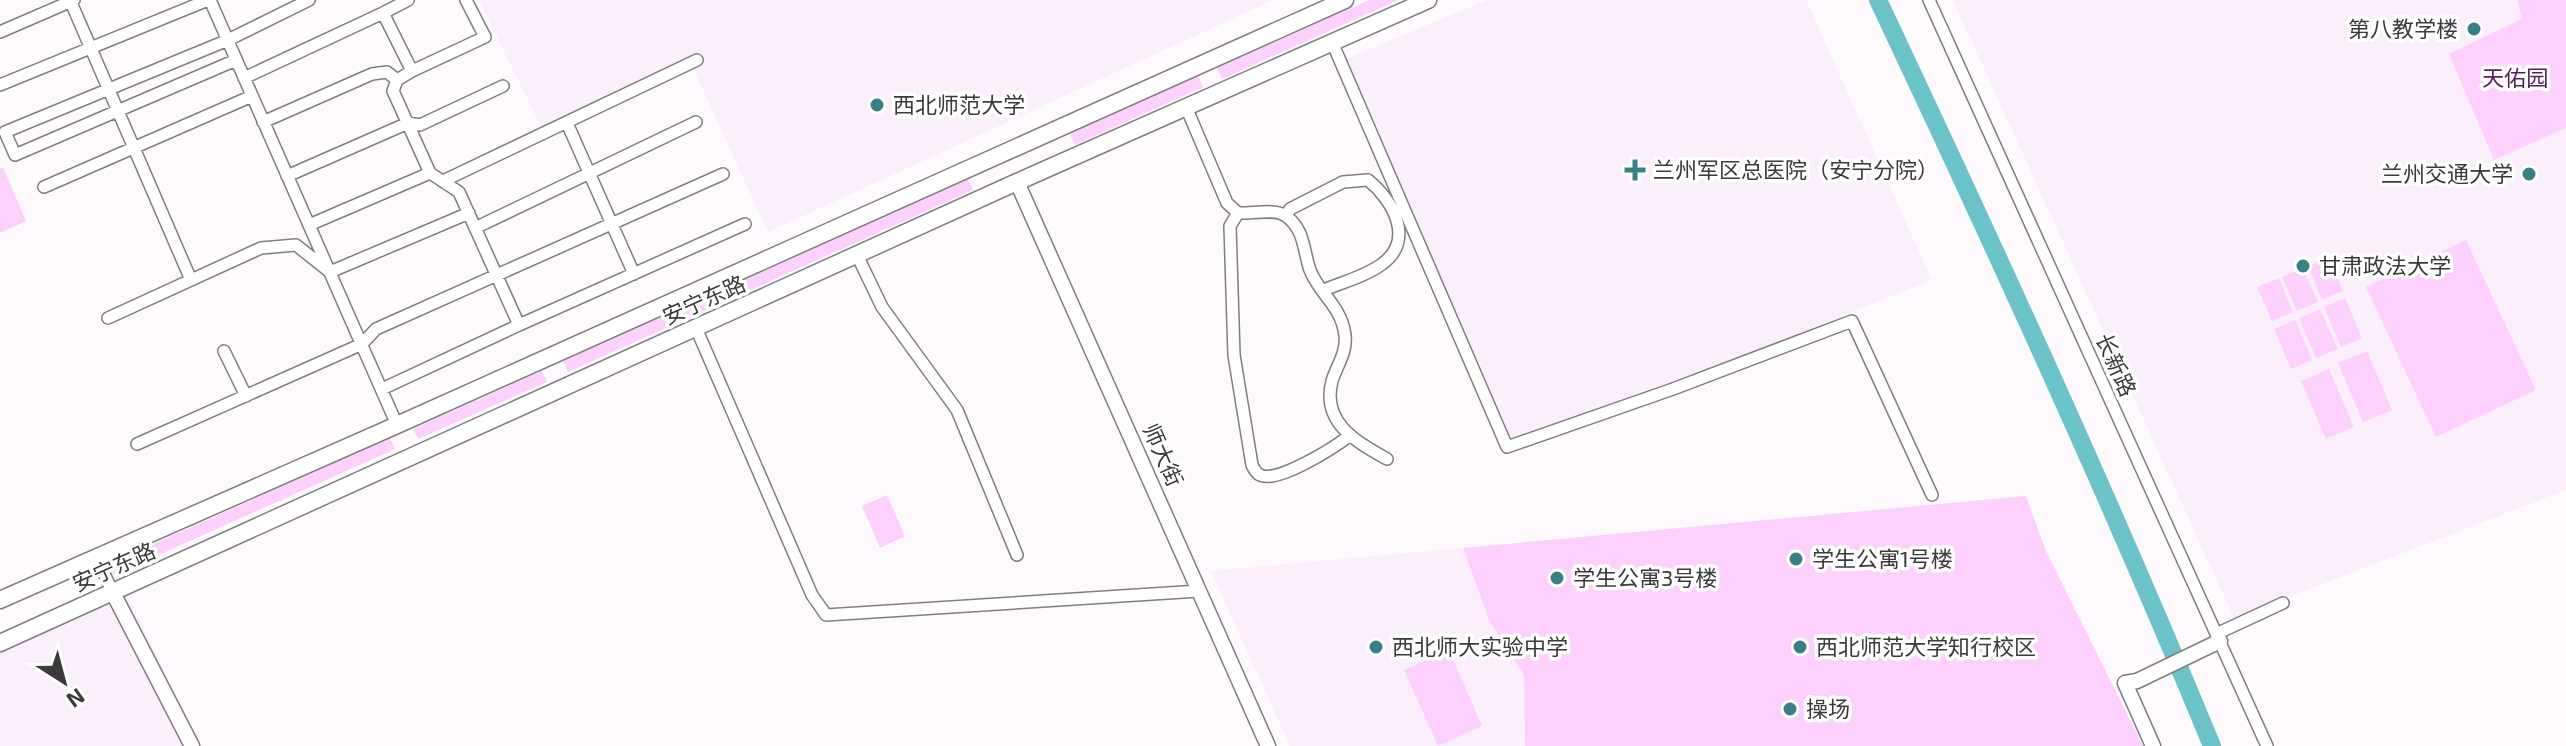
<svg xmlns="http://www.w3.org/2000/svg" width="2566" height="746" viewBox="0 0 2566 746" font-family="'Exo 2','Noto Sans SC',sans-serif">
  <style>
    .built { fill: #faeffa }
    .green { fill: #fdd1fe }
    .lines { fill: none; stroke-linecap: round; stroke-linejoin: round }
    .river { stroke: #6cc3c8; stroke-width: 18 }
    .minor-casing { stroke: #817e81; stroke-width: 14 }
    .tertiary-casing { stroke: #817e81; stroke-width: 17 }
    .secondary-casing { stroke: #817e81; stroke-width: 19 }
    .minor { stroke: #fff; stroke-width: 11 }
    .tertiary { stroke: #fff; stroke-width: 14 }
    .secondary { stroke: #fff; stroke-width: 16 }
    .poi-dot { fill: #388085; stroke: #fff; stroke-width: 3 }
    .labels { text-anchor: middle; stroke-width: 7; stroke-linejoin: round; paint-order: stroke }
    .poi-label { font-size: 22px; fill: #3b393b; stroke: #fff; text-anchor: start }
    .park-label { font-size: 22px; fill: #57205a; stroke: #fff }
    .street-label { font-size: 22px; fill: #3b393b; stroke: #fff }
  </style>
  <rect width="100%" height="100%" fill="#fdf9fd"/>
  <path class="built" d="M479 0H1273L768 232 689 59 542 129Z
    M1487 0H1806L1932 280 1505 451 1341 61Z
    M1953 0H2566V490L2234 618Z
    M1463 548 1489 620 1524 675 1525 746H1290L1211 571Z
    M128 596 201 746H0V650Z"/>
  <path class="green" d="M1369 0H1398L1222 79 1217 68Z
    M2517 0H2566V128L2494 160 2449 54 2522 19Z
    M1198 76 1203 87 1075 145 1070 134Z
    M3 167 26 221 0 233V169Z
    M968 179 973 190 568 372 563 361Z
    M2466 240 2536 390 2436 437 2366 287Z
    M2329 257 2343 291 2322 300 2308 266Z
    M2303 268 2318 302 2297 311 2282 277Z
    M2279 278 2293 312 2272 321 2257 287Z
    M2345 298 2362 338 2341 347 2324 307Z
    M2320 309 2338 349 2316 358 2299 318Z
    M2295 320 2312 360 2291 369 2274 329Z
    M2367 351 2392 410 2363 422 2338 363Z
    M2329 369 2354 427 2326 439 2301 381Z
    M542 371 547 382 418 439 413 429Z
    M390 438 395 449 114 575 109 564Z
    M887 495 905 536 880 548 862 506Z
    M2026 496 2045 549 2143 746H1525L1524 675 1489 620 1463 548Z
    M1449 650 1482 726 1438 746 1404 670Z"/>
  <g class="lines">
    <path class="river" d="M1878 0C1994 246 2108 494 2212 746"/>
    <g class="minor-casing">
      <path id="minor" d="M70 0 191 280
        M210 0 397 425
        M1929 0 2267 746
        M383 13 408 0
        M0 32 74 0
        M1332 42 1507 447 1673 389 1852 321 1932 495
        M236 60 15 155 5 132 228 40 309 0
        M244 78 383 13 412 71
        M0 85 208 0
        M1186 107 1227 203 1238 213C1251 214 1275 208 1286 216 1305 230 1303 250 1310 270 1319 294 1341 305 1345 335 1347 353 1337 365 1332 381 1321 423 1357 442 1387 459
        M263 122 372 74 387 72 397 80
        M567 123 634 274
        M287 176 408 123 420 125 503 86
        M443 181 697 60
        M44 187 252 96
        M1238 213 1230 226 1234 355 1252 465C1254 469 1257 474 1260 475 1277 484 1335 447 1349 436
        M1286 216 1290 209 1343 182 1368 180C1392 199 1416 240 1382 264 1366 276 1343 282 1324 290
        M309 225 430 173
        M475 228 696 122
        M857 255 882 307 957 410 1017 555
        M108 318 261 248 296 245 330 272 469 213
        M519 325 745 224
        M696 328 812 595 826 615 1199 591
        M224 351 246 396
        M382 389 519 325 459 192 430 173 393 91 397 80 412 71 485 37 466 0
        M137 444 362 344 376 329 723 174
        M96 556 112 591
        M2216 634 2283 603"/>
    </g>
    <g class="tertiary-casing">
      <path id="tertiary" d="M1017 182 1268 746
        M112 591 192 746
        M2153 746 2125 683 2137 681 2220 641"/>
    </g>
    <g class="secondary-casing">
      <path id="secondary" d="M0 600 397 425 1345 0
        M0 643 1017 182 1428 0"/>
    </g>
    <use href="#minor" class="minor"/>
    <use href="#tertiary" class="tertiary"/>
    <use href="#secondary" class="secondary"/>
  </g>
  <g class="poi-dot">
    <circle cx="2474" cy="29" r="8"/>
    <circle cx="877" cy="105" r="8"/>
    <path d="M1631 158h8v8h8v8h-8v8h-8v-8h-8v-8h8z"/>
    <circle cx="2529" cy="174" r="8"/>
    <circle cx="2303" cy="266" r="8"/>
    <circle cx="1796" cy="559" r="8"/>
    <circle cx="1557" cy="578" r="8"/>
    <circle cx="1376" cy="647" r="8"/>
    <circle cx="1800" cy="647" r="8"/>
    <circle cx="1790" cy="709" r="8"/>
  </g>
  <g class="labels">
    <g class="poi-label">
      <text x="2458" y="37" text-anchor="end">第八教学楼</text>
      <text x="893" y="113">西北师范大学</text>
      <text x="1653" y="178">兰州军区总医院（安宁分院）</text>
      <text x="2513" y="182" text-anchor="end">兰州交通大学</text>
      <text x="2319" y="274">甘肃政法大学</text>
      <text x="1812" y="567">学生公寓1号楼</text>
      <text x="1573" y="586">学生公寓3号楼</text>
      <text x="1392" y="655">西北师大实验中学</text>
      <text x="1816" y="655">西北师范大学知行校区</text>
      <text x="1806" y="717">操场</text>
    </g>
    <g class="park-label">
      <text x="2515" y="86">天佑园</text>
    </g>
    <g class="street-label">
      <text transform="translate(704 300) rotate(-24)" y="8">安宁东路</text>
      <text transform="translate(2116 365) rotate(66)" y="8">长新路</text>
      <text transform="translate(1163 455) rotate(66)" y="8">师大街</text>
      <text transform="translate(114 567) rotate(-24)" y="8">安宁东路</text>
    </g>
  </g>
  <g transform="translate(64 682) rotate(144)" stroke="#ffffff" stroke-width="6" paint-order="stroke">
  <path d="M0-6L14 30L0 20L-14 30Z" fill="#3b393b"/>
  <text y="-12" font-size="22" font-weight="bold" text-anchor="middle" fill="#3b393b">N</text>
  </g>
</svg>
